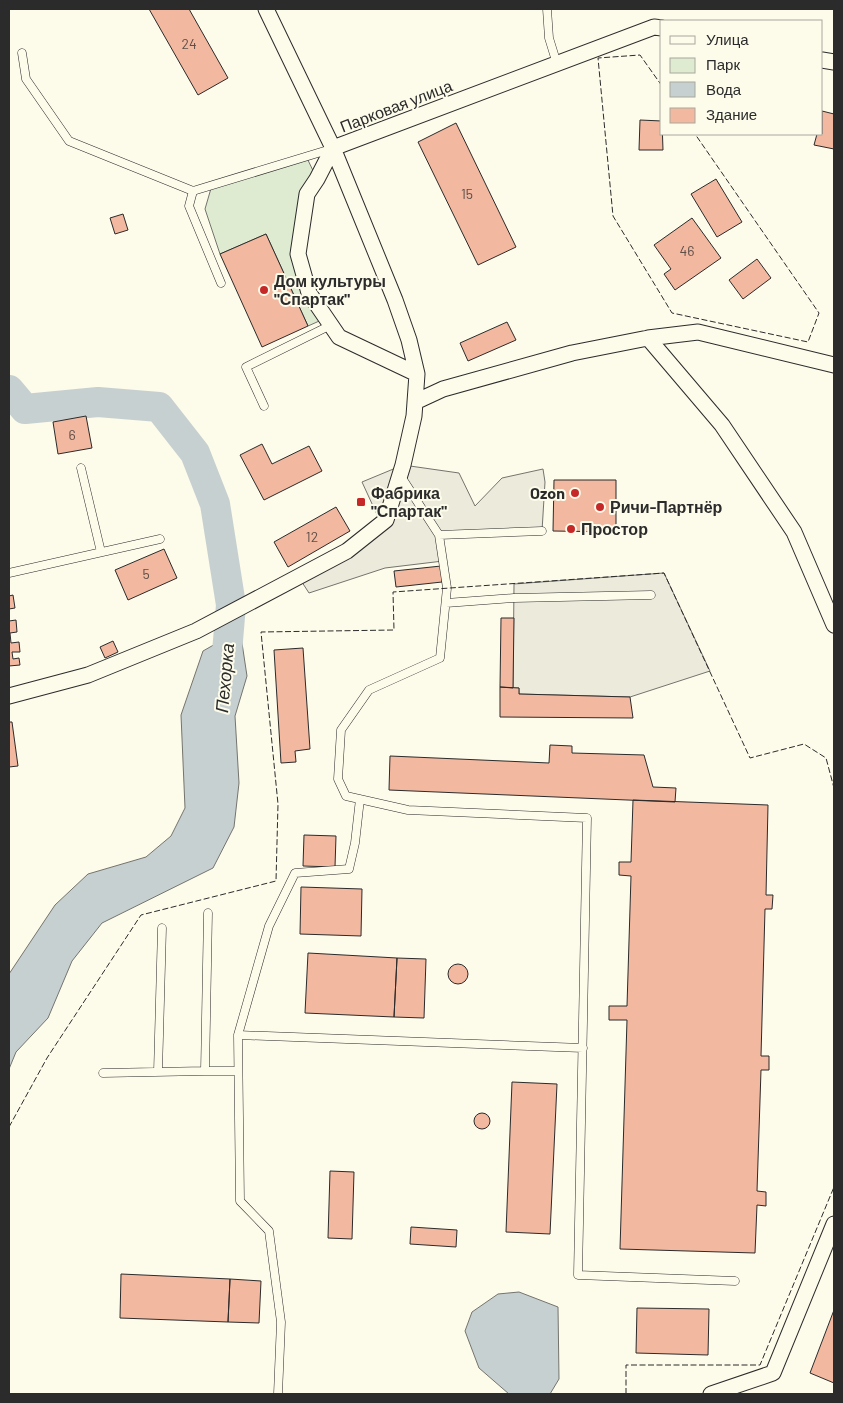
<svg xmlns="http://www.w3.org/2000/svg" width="843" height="1403" viewBox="0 0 843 1403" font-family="Barlow,sans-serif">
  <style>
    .green { fill: #deebd1; stroke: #74746e }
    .parking { fill: #eceadb; stroke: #74746e }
    .water { fill: #c7d0d0; stroke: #74746e }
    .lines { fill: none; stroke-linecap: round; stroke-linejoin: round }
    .river { stroke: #c7d0d0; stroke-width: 30 }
    .building { fill: #f2b8a0; stroke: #2b2b2b }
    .lane-casing { stroke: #2b2b2b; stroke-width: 9 }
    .street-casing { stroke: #2b2b2b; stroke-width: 17 }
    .lane { stroke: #fdfbea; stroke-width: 8 }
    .street { stroke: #fdfbea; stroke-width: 15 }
    .fence { stroke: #2b2b2b; stroke-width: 1; stroke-dasharray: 6 2.5; stroke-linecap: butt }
    .poi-dot { fill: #c62828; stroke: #fdfbea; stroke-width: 2 }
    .labels { text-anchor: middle; stroke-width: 4; stroke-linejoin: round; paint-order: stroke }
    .number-label { font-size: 14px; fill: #5d4e48 }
    .street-label { font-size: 16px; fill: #2b2b2b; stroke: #fdfbea }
    .poi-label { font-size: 16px; font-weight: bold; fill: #2b2b2b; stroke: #fdfbea; text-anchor: start }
    .water-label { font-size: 18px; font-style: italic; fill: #2b2b2b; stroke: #fdfbea }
  </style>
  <rect width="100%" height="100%" fill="#fdfbea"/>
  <path class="green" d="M306 156 317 179 298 254 326 318 308 326 266 234 220 254 205 209 212 185Z"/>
  <path class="parking" d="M403 465 459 473 475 506 502 478 543 469 545 482 542 531 439 535 443 561 385 568 309 593 298 576 347 551 379 519 362 482Z
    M664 573 710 671 630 697 519 694V688H513L514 584Z"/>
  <path class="water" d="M240 630 247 676 235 716 239 783 234 827 213 868 102 923 72 961 48 1018 16 1052 9 1069V974L55 905 88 874 146 857 171 836 185 808 181 715 203 651Z
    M519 1292 558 1307 559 1379 550 1394H509L479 1368 465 1331 472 1312 498 1294Z"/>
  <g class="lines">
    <path class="river" d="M9 390 25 409 98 402 159 407 195 453 215 504 231 605 225 676"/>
  </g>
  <path class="building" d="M149 9H189L228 78 198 95Z
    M822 111 834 114V149L814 145 817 134H822Z
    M640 120 662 121 663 150H639Z
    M456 123 516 247 478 265 418 142Z
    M716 179 742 222 717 237 691 194Z
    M123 214 128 230 115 234 110 218Z
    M692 218 721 258 675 290 664 274 671 269 654 245Z
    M266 234 308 326 262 347 220 254Z
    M757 259 771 278 743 299 729 280Z
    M507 322 516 340 468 361 460 343Z
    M86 416 92 448 58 454 53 422Z
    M262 444 272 464 309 446 322 471 264 500 240 455Z
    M554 480H616V532L553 531Z
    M336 507 350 531 288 567 274 542Z
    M164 549 177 578 128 600 115 570Z
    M441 566 442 582 396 587 394 571Z
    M13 595 15 608 9 609V596Z
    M501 618H514L513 688 500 687Z
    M9 619V621L16 620 17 632 10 633 11 643 19 642 20 652H12L13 659 19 658 20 665 9 666Z
    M113 641 118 652 105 658 100 647Z
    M303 648 310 749 295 751 296 762 281 763 274 650Z
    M500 687 519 688V694L630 697 633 718 500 717Z
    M9 722H12L18 766 9 767Z
    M550 745 572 746V753L644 755 653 787 676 788 675 802 389 790 390 756 549 763Z
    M633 800 768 805 766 895H773L772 909H765L761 1056H769V1070H761L757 1191 766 1192V1206L757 1205 755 1253 620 1249 627 1020H609V1006H627L631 876 619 875V862H631Z
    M304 835 336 836 335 867 303 866Z
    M301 887 362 889 361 936 300 934Z
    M308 953 397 958 394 1017 305 1013Z
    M397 958 426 959 424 1018 394 1017Z
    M448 974a10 10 0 1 1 20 0a10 10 0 1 1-20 0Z
    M512 1082 557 1084 550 1234 506 1232Z
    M474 1121a8 8 0 1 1 16 0a8 8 0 1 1-16 0Z
    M330 1171 354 1172 352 1239 328 1238Z
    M411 1227 457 1230 456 1247 410 1244Z
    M121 1274 230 1279 228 1322 120 1318Z
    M230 1279 261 1281 259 1323 228 1322Z
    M637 1308 709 1309 708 1355 636 1353Z
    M834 1310V1383L810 1373Z"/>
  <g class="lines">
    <g class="lane-casing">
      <path id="lane" d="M547 9 549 38 557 64
        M22 53 26 79 69 141 193 191
        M221 283 189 206 193 191 331 149
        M264 406 246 367 331 325
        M81 468 101 552
        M400 475 439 535 447 588 440 658 369 690 341 730 338 779 346 796 408 810 587 818 578 1275 735 1281
        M439 535 542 531
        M9 573 160 539
        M446 603 514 598 651 595
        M360 799 355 843 349 869 295 873 269 926 238 1035 583 1048
        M208 913 205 1071H238
        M238 1035 240 1201 269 1231 281 1322 278 1394
        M158 1072 162 928
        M103 1073 205 1071"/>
    </g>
    <g class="street-casing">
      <path id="street" d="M822 60 834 62
        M648 338 722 425 794 532 834 625
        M417 374 339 337 309 293 298 254 307 194 317 179 333 148 654 27 662 28
        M415 402 443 389 572 353 648 338 698 332 834 365
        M9 696 88 675 196 631 347 551 386 520 403 465 414 416 417 374 409 340 395 300 333 148 266 9
        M711 1394 773 1373 834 1224"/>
    </g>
    <use href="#lane" class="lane"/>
    <use href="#street" class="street"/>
    <path class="fence" d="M662 86 640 55 598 58 613 216 672 313 808 342 819 313 695 134
      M9 1127 47 1058 141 915 276 881 278 804 261 632 394 630 393 592 664 573 750 758 804 744 826 758 834 788
      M626 1394V1365H760L834 1187"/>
  </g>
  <g class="poi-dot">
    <circle cx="264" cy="290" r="5"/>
    <circle cx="575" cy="493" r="5"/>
    <rect x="356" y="497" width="10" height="10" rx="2.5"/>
    <circle cx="600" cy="507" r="5"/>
    <circle cx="571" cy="529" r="5"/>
  </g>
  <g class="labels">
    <g class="number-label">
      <text x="189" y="49">24</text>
      <text x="467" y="199">15</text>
      <text x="687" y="256">46</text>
      <text x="72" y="440">6</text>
      <text x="312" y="542">12</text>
      <text x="146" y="579">5</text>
    </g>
    <g class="street-label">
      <text transform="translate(396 106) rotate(-21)" y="6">Парковая улица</text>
    </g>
    <g class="poi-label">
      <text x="274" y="287">Дом культуры<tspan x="274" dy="18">"Спартак"</tspan></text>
      <text x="371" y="499">Фабрика<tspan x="371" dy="18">"Спартак"</tspan></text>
      <text x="565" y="499" text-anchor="end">Ozon</text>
      <text x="610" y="513">Ричи-Партнёр</text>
      <text x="581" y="535">Простор</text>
    </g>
    <g class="water-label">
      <text transform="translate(225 678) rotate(-85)" y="6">Пехорка</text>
    </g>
  </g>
  <rect width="843" height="1403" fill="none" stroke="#2b2b2b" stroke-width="20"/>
  <rect x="660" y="20" width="162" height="115" fill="#fdfbea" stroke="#a9a89e"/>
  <rect x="670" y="36" width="25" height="8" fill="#fdfbea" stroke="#a9a89e"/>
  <text x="706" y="45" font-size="15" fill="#2b2b2b">Улица</text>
  <rect x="670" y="58" width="25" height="15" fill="#deebd1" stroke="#a9a89e"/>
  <text x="706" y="70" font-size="15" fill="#2b2b2b">Парк</text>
  <rect x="670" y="82" width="25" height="15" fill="#c7d0d0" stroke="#a9a89e"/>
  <text x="706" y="95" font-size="15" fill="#2b2b2b">Вода</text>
  <rect x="670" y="108" width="25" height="15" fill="#f2b8a0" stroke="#a9a89e"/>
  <text x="706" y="120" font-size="15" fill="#2b2b2b">Здание</text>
</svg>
